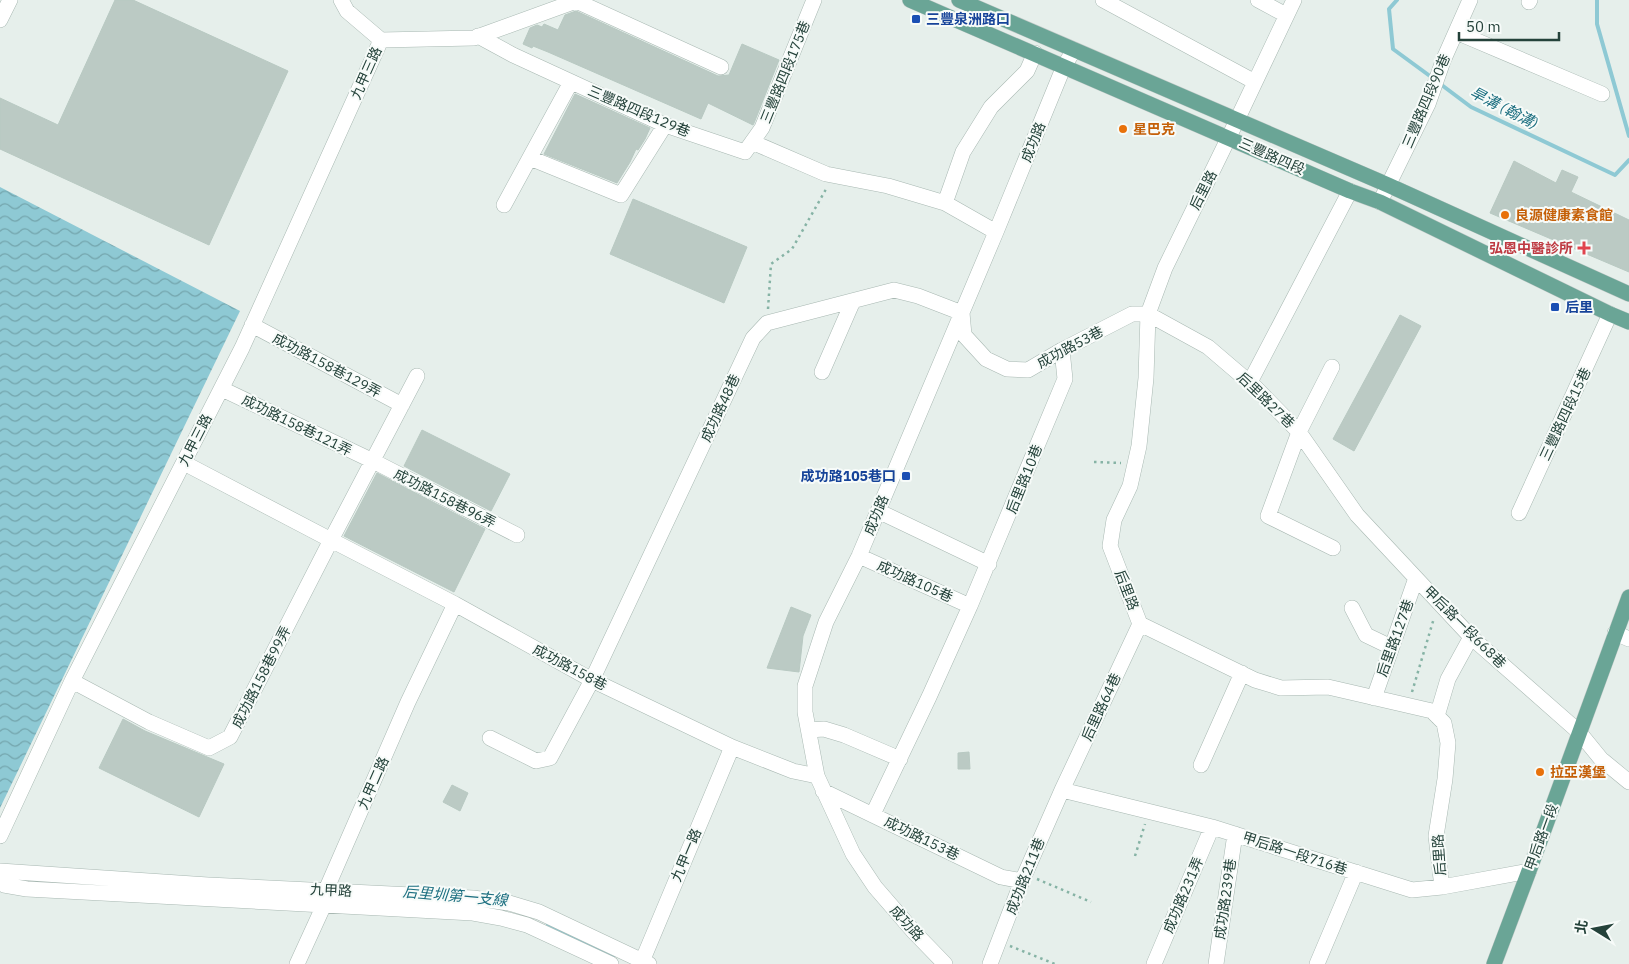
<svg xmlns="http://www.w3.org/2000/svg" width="1629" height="964" viewBox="0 0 1629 964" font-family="'IBM Plex Sans','Noto Sans TC',sans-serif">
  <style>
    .water { fill: url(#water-waves) }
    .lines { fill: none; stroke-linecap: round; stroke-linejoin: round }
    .stream { stroke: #8ec9d4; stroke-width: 4 }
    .building { fill: #bbcac4; stroke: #b8c9c2 }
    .minor-casing { stroke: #a8b8b2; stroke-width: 16 }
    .major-casing { stroke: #c2cac8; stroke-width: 16 }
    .path { stroke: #86b3a5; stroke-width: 2.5; stroke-dasharray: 2.5 4; stroke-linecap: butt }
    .minor { stroke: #fff; stroke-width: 15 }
    .major { stroke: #6aa596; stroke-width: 15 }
    .transit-dot { fill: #1a4fb4; stroke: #f7fbf9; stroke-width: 2 }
    .food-dot { fill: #e8710a; stroke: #f7fbf9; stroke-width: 2 }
    .health-dot { fill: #e0444e; stroke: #f7fbf9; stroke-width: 2 }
    .labels { text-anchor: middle; stroke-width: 4; stroke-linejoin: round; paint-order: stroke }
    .transit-label { font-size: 14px; font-weight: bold; fill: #164399; stroke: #f7fbf9; text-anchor: start }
    .street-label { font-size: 14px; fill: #24423a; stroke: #f7fbf9 }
    .food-label { font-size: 14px; font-weight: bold; fill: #c56008; stroke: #f7fbf9; text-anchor: start }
    .health-label { font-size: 14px; font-weight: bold; fill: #be3a42; stroke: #f7fbf9; text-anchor: end }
    .water-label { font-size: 15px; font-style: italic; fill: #1c6f80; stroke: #f7fbf9 }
  </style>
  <defs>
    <pattern id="water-waves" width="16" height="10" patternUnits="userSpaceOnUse" patternTransform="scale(1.25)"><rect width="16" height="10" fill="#8ec9d4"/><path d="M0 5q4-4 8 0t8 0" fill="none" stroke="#74a5ad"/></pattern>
  </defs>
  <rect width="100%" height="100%" fill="#e6efeb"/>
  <path class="water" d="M0 187 240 311 0 808Z"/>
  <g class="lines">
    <path class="stream" d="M1397 0 1389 9 1393 49 1434 79
      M1597 0V24L1629 136
      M1439 83 1471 107 1615 175 1629 160
      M37 881 61 883
      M548 924 613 956"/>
  </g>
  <path class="building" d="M115 0H133L288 71 209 245 0 149V98L58 125Z
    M576 11 718 76 729 75 742 44 779 60 754 123 753 125 708 103 701 119 548 52 533 46 532 48 523 44 530 28 537 25 542 27 544 24 558 30 565 15Z
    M575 94 650 128 645 139 638 150 636 149 630 162 617 183 544 154Z
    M1514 161 1556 183 1562 170 1578 177 1571 192 1629 220V272L1490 213Z
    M633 199 747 247 724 303 610 254Z
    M1400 315 1421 326 1354 451 1333 439Z
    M422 430 510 474 491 511 404 466Z
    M377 473 485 529 454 592 344 536Z
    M791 607 811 615 803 636 799 672 767 668Z
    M123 719 145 731 224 764 199 817 99 768Z
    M969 752 970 769H958V753Z
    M452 785 468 793 460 811 443 802Z"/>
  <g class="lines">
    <g class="minor-casing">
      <path id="minor" d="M341 0 347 11 381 40
        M1103 0 1255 82
        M1258 0 1286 15
        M1294 0 1229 137 1165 268 1148 314 1146 378 1139 446 1130 486 1114 520 1110 546 1140 624 1255 680 1281 688 1328 687 1432 711 1444 723 1448 743 1445 779 1436 836 1442 887
        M576 1 721 67
        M1529 2 1530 0
        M0 20 10 0
        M1456 32 1602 94
        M478 36 513 55 665 125 745 152 762 128 814 0
        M381 40 474 38 579 0
        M752 142 826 174 888 186 945 203 996 232
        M530 158 621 195 665 125
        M1380 202 1428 104 1443 61 1470 0
        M945 203 963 152 991 107 1027 71 1035 53
        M504 205 571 82
        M252 325 402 405
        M1332 367 1299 432 1268 516 1333 548
        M822 372 853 301
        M1250 382 1350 191
        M222 389 373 461 517 535
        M184 463 331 540 455 604 592 680 732 747 793 771 817 776
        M878 511 989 564
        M1519 513 1610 314
        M859 556 970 606
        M1352 608 1366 635 1391 647
        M1615 633 1629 639
        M72 681 149 722 209 748 230 737 331 540 417 376
        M1374 698 1416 578
        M1437 716 1448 679 1471 637
        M809 730 824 729 844 735 900 759
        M490 738 536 761 550 758 592 680 753 338 767 323 894 290 918 296 962 313 964 335 986 359 1007 369 1028 370 1062 350 1132 314H1148L1208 347 1256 388 1299 432 1357 515 1471 637 1579 732 1601 759 1629 782
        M1201 765 1242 673
        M1062 790 1212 827 1412 890 1442 887 1529 871
        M823 791 1001 877 1022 881
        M873 814 929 697 970 606 1065 379 1062 350
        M0 836 72 681 242 348 381 40
        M0 871 208 885 473 898 509 903 539 912 649 964
        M0 881 4 885 27 889 473 913 501 918 527 925 611 964
        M297 964 324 905 326 890 408 702 455 604
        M641 964 732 747
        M945 964 914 932 875 887 853 854 817 776 805 712V686L826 622 859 556 996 232 1064 66 1074 50
        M990 964 1022 881 1062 790 1140 624
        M1154 964 1212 827
        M1216 964 1235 834
        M1317 964 1356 872"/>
    </g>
    <g class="major-casing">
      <path id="major" d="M910 0 1350 191 1380 202 1610 314 1629 322
        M959 0 1388 185 1629 294
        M1494 964 1529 871 1629 597"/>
    </g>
    <path class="path" d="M768 309 771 264 792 249 825 191 826 187
      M1094 462 1121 463
      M1412 692 1434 618
      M1135 856 1145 824
      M1037 879 1091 902
      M1010 946 1055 964"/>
    <use href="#minor" class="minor"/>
    <use href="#major" class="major"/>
  </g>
  <g class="transit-dot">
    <rect x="911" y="14" width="10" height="10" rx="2.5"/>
    <rect x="1550" y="302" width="10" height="10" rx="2.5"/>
    <rect x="901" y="471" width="10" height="10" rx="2.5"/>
  </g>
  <g class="food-dot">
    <circle cx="1123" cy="129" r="5"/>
    <circle cx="1505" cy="215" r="5"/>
    <circle cx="1540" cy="772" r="5"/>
  </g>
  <path class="health-dot" d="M1581.5 240.5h5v5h5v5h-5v5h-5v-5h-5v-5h5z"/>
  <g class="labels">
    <g class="transit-label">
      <text x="926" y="24">三豐泉洲路口</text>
      <text x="1565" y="312">后里</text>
      <text x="896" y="481" text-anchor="end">成功路105巷口</text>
    </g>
    <g class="street-label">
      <text transform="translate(785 72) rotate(-68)" y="5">三豐路四段175巷</text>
      <text transform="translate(366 73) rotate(-66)" y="5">九甲三路</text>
      <text transform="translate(1426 101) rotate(-67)" y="5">三豐路四段90巷</text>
      <text transform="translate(639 111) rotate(23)" y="5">三豐路四段129巷</text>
      <text transform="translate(1033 142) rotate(-68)" y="5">成功路</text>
      <text transform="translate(1272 156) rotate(24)" y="5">三豐路四段</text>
      <text transform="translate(1203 190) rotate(-63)" y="5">后里路</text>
      <text transform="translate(1070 347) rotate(-28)" y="5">成功路53巷</text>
      <text transform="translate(327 365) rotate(28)" y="5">成功路158巷129弄</text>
      <text transform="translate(1266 400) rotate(44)" y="5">后里路27巷</text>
      <text transform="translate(720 408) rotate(-65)" y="5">成功路48巷</text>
      <text transform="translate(1565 414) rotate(-65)" y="5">三豐路四段15巷</text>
      <text transform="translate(297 425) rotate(26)" y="5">成功路158巷121弄</text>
      <text transform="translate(195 440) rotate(-63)" y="5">九甲三路</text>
      <text transform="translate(1024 479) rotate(-68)" y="5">后里路10巷</text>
      <text transform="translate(445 498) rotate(27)" y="5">成功路158巷96弄</text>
      <text transform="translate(876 515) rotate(-67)" y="5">成功路</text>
      <text transform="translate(915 581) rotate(24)" y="5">成功路105巷</text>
      <text transform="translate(1127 590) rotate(69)" y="5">后里路</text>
      <text transform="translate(1465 627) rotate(45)" y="5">甲后路一段668巷</text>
      <text transform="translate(1395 638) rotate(-70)" y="5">后里路127巷</text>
      <text transform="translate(570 667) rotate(28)" y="5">成功路158巷</text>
      <text transform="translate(261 677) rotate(-63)" y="5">成功路158巷99弄</text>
      <text transform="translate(1101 707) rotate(-65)" y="5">后里路64巷</text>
      <text transform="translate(373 783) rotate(-66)" y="5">九甲二路</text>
      <text transform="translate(1541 837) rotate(-70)" y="5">甲后路一段</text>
      <text transform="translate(922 838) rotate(26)" y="5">成功路153巷</text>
      <text transform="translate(1295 853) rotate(18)" y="5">甲后路一段716巷</text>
      <text transform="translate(686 855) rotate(-67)" y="5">九甲一路</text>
      <text transform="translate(1439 855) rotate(-94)" y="5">后里路</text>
      <text transform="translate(1025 876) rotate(-68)" y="5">成功路211巷</text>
      <text transform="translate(331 890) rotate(3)" y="5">九甲路</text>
      <text transform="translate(1183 895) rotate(-67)" y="5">成功路231弄</text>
      <text transform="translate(1225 899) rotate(-82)" y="5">成功路239巷</text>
      <text transform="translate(907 923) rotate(48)" y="5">成功路</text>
    </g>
    <g class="food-label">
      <text x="1133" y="134">星巴克</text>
      <text x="1515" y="220">良源健康素食館</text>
      <text x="1550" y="777">拉亞漢堡</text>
    </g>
    <g class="health-label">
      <text x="1573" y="253">弘恩中醫診所</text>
    </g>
    <g class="water-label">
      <text transform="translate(1504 108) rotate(27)" y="5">旱溝 (翰溝)</text>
      <text transform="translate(455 896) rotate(5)" y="5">后里圳第一支線</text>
    </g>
  </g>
  <g transform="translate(1594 929) rotate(280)" stroke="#f7fbf9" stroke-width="4" paint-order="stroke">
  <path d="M0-4L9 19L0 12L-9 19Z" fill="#24423a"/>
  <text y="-8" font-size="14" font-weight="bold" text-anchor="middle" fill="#24423a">北</text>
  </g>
  <path d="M1459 32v8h100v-8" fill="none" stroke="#24423a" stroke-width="2.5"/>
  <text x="1466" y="32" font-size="15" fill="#24423a" stroke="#f7fbf9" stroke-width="4" paint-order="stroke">50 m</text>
</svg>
